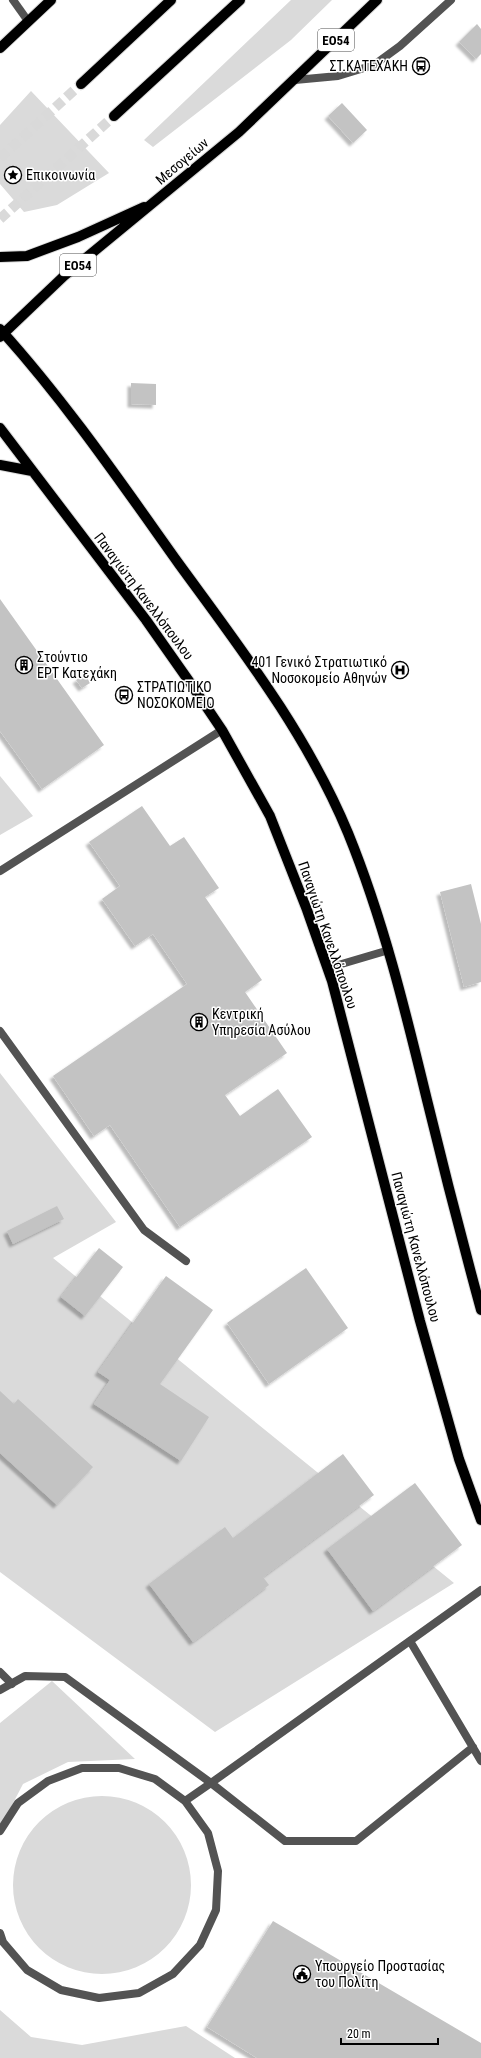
<svg xmlns="http://www.w3.org/2000/svg" width="481" height="2058" viewBox="0 0 481 2058" font-family="'Roboto Condensed',sans-serif">
  <style>
    .green { fill: #dadada }
    .building { fill: #c3c3c3; filter: url(#shadow) }
    .lines { fill: none; stroke-linecap: round; stroke-linejoin: round }
    .primary-tunnel { stroke: #d9d9d9; stroke-width: 10; stroke-dasharray: 10 5; stroke-linecap: butt }
    .primary-casing { stroke: #dbdbdb; stroke-width: 12 }
    .lane { stroke: #535353; stroke-width: 8 }
    .street { stroke: #535353; stroke-width: 8 }
    .primary { stroke: #000; stroke-width: 10 }
    .labels { text-anchor: middle; stroke-width: 3; stroke-linejoin: round; paint-order: stroke }
    .shield { fill: #fff; stroke: #4c4c4c; stroke-width: 1 }
    .shield-label { font-size: 13px; font-weight: bold; fill: #000 }
    .poi-label { font-size: 14px; fill: #000; stroke: #fff; text-anchor: start }
    .street-label { font-size: 14px; fill: #000; stroke: #fff }
  </style>
  <defs>
    <filter id="shadow"><feDropShadow dx="-3.5" dy="3.5" stdDeviation="1" flood-color="#0004"/></filter>
  </defs>
  <rect width="100%" height="100%" fill="#fff"/>
  <path class="green" d="M291 0H332L291 40 153 147 144 140Z
    M31 91 109 173 57 205 24 212 0 184V125Z
    M0 776 33 816 0 835Z
    M0 1073 116 1222 53 1258 454 1583 215 1732 0 1572Z
    M52 1681 135 1759 68 1762 23 1784 0 1828V1723Z
    M13 1885a89 89 0 1 1 178 0a89 89 0 1 1-178 0Z
    M0 2010 31 2037 82 2045 186 2026 235 2058H0Z"/>
  <path class="building" d="M477 24 481 29V54L476 59 459 42Z
    M342 103 367 130 353 143 328 116Z
    M131 383 156 384V405L131 404Z
    M0 599 104 745 42 789 0 731Z
    M85 674 90 683 82 688 76 680Z
    M142 806 170 846 184 837 219 888 205 897 262 980 245 992 287 1053 225 1095 240 1116 278 1089 312 1137 180 1227 110 1125 94 1136 53 1076 187 984 153 934 135 946 102 899 120 886 89 842Z
    M471 884 481 924V982L464 987 440 892Z
    M57 1206 64 1219 13 1244 7 1231Z
    M99 1248 123 1267 85 1316 61 1297Z
    M306 1268 348 1328 269 1384 227 1323Z
    M166 1276 213 1310 160 1384 209 1417 181 1461 94 1404 110 1380 98 1372Z
    M0 1391 14 1404 18 1399 93 1467 57 1505 0 1453Z
    M343 1454 374 1495 263 1577 269 1585 193 1642 149 1584 225 1527 233 1538Z
    M415 1483 462 1545 373 1611 327 1549Z
    M273 1921 481 2043V2058H257L207 2027Z"/>
  <g class="lines">
    <path class="primary-tunnel" d="M0 158 81 84
      M0 219 114 116"/>
    <g class="primary-casing">
      <path id="primary" d="M0 48 51 0
        M81 84 171 0
        M114 116 240 0
        M0 257 27 256 78 237 144 207
        M0 329C66 402 122 484 179 564 241 649 307 734 348 833 383 919 405 1009 427 1100 444 1170 462 1240 481 1310
        M0 337 64 276 239 132 377 0
        M0 428 146 620 191 684 222 730 270 816 307 910 332 981 420 1321 459 1459 481 1520
        M0 465 32 471"/>
    </g>
    <path class="lane" d="M295 80 338 76 374 65 400 46 451 0
      M0 871 222 730
      M328 968 389 950
      M0 1031 144 1230 186 1261
      M410 1641 481 1761
      M0 1672 12 1684
      M0 1690 25 1676 65 1677 211 1783 481 1590
      M185 1801 211 1783 285 1841H356L473 1747
      M0 1831 18 1803 48 1781 82 1768H119L155 1779 185 1801 208 1833 218 1871 216 1910 200 1945 173 1974 139 1993 99 1998 61 1990 27 1970 3 1942 0 1933"/>
    <path class="street" d="M13 0 28 21"/>
    <use href="#primary" class="primary"/>
  </g>
  <defs>
    <g id="bus-ring" transform="scale(0.9)"><circle r="9.5" fill="#fff" stroke="#000" stroke-width="1.5"/><path d="M-5-6H5V4H4V6H2V4H-2V6H-4V4H-5ZM-3.5-4V0h7V-4ZM-3.5 1.2v1.5H-2V1.2ZM2 1.2v1.5H3.5V1.2Z" fill="#000"/></g>
    <g id="sight-ring" transform="scale(0.9)"><circle r="9.5" fill="#fff" stroke="#000" stroke-width="1.5"/><path d="M0-6L1.8-2.2L6-1.7L2.9 1.2L3.7 5.4L0 3.3L-3.7 5.4L-2.9 1.2L-6-1.7L-1.8-2.2Z" fill="#000"/></g>
    <g id="building-ring" transform="scale(0.9)"><circle r="9.5" fill="#fff" stroke="#000" stroke-width="1.5"/><path d="M-4-6H4V6H1V3H-1V6H-4ZM-2.5-4.3h1.7v1.8h-1.7ZM.8-4.3h1.7v1.8H.8ZM-2.5-1h1.7V.8h-1.7ZM.8-1h1.7V.8H.8Z" fill="#000"/></g>
    <g id="hospital-ring" transform="scale(0.9)"><circle r="9.5" fill="#fff" stroke="#000" stroke-width="1.5"/><path d="M-5-5h3v3.5h4V-5h3V5h-3V1.5h-4V5h-3Z" fill="#000"/></g>
    <g id="civic-ring" transform="scale(0.9)"><circle r="9.5" fill="#fff" stroke="#000" stroke-width="1.5"/><path d="M-.6-6.5H3V-4.5H.6V-3L4-1V1h2V6H-6V1h2V-1L-.6-3ZM-1.2 2.5V6h2.4V2.5Z" fill="#000"/></g>
  </defs>
  <g fill-rule="evenodd">
    <use href="#bus-ring" x="421" y="66"/>
    <use href="#sight-ring" x="13" y="175"/>
    <use href="#building-ring" x="24" y="665"/>
    <use href="#hospital-ring" x="400" y="670"/>
    <use href="#bus-ring" x="124" y="695"/>
    <use href="#building-ring" x="199" y="1022"/>
    <use href="#civic-ring" x="302" y="1974"/>
  </g>
  <g class="labels">
    <g class="shield">
      <rect x="318" y="29" width="36" height="22" rx="3"/>
      <rect x="60" y="254" width="36" height="22" rx="3"/>
    </g>
    <g class="shield-label">
      <text x="336" y="45">ΕΟ54</text>
      <text x="78" y="270">ΕΟ54</text>
    </g>
    <g class="poi-label">
      <text x="408" y="71" text-anchor="end">ΣΤ.ΚΑΤΕΧΑΚΗ</text>
      <text x="26" y="180">Επικοινωνία</text>
      <text x="37" y="662">Στούντιο<tspan x="37" dy="16">ΕΡΤ Κατεχάκη</tspan></text>
      <text x="387" y="667" text-anchor="end">401 Γενικό Στρατιωτικό<tspan x="387" dy="16">Νοσοκομείο Αθηνών</tspan></text>
      <text x="137" y="692">ΣΤΡΑΤΙΩΤΙΚΟ<tspan x="137" dy="16">ΝΟΣΟΚΟΜΕΙΟ</tspan></text>
      <text x="212" y="1019">Κεντρική<tspan x="212" dy="16">Υπηρεσία Ασύλου</tspan></text>
      <text x="315" y="1971">Υπουργείο Προστασίας<tspan x="315" dy="16">του Πολίτη</tspan></text>
    </g>
    <g class="street-label">
      <text transform="translate(182 161) rotate(-40)" y="5">Μεσογείων</text>
      <text transform="translate(144 596) rotate(53)" y="5">Παναγιώτη Κανελλόπουλου</text>
      <text transform="translate(328 935) rotate(71)" y="5">Παναγιώτη Κανελλόπουλου</text>
      <text transform="translate(416 1247) rotate(75)" y="5">Παναγιώτη Κανελλόπουλου</text>
    </g>
  </g>
  <path d="M341 2038v6h97v-6" fill="none" stroke="#000000" stroke-width="2"/>
  <text x="347" y="2038" font-size="12" fill="#000000" stroke="#ffffff" stroke-width="3" paint-order="stroke">20 m</text>
</svg>
